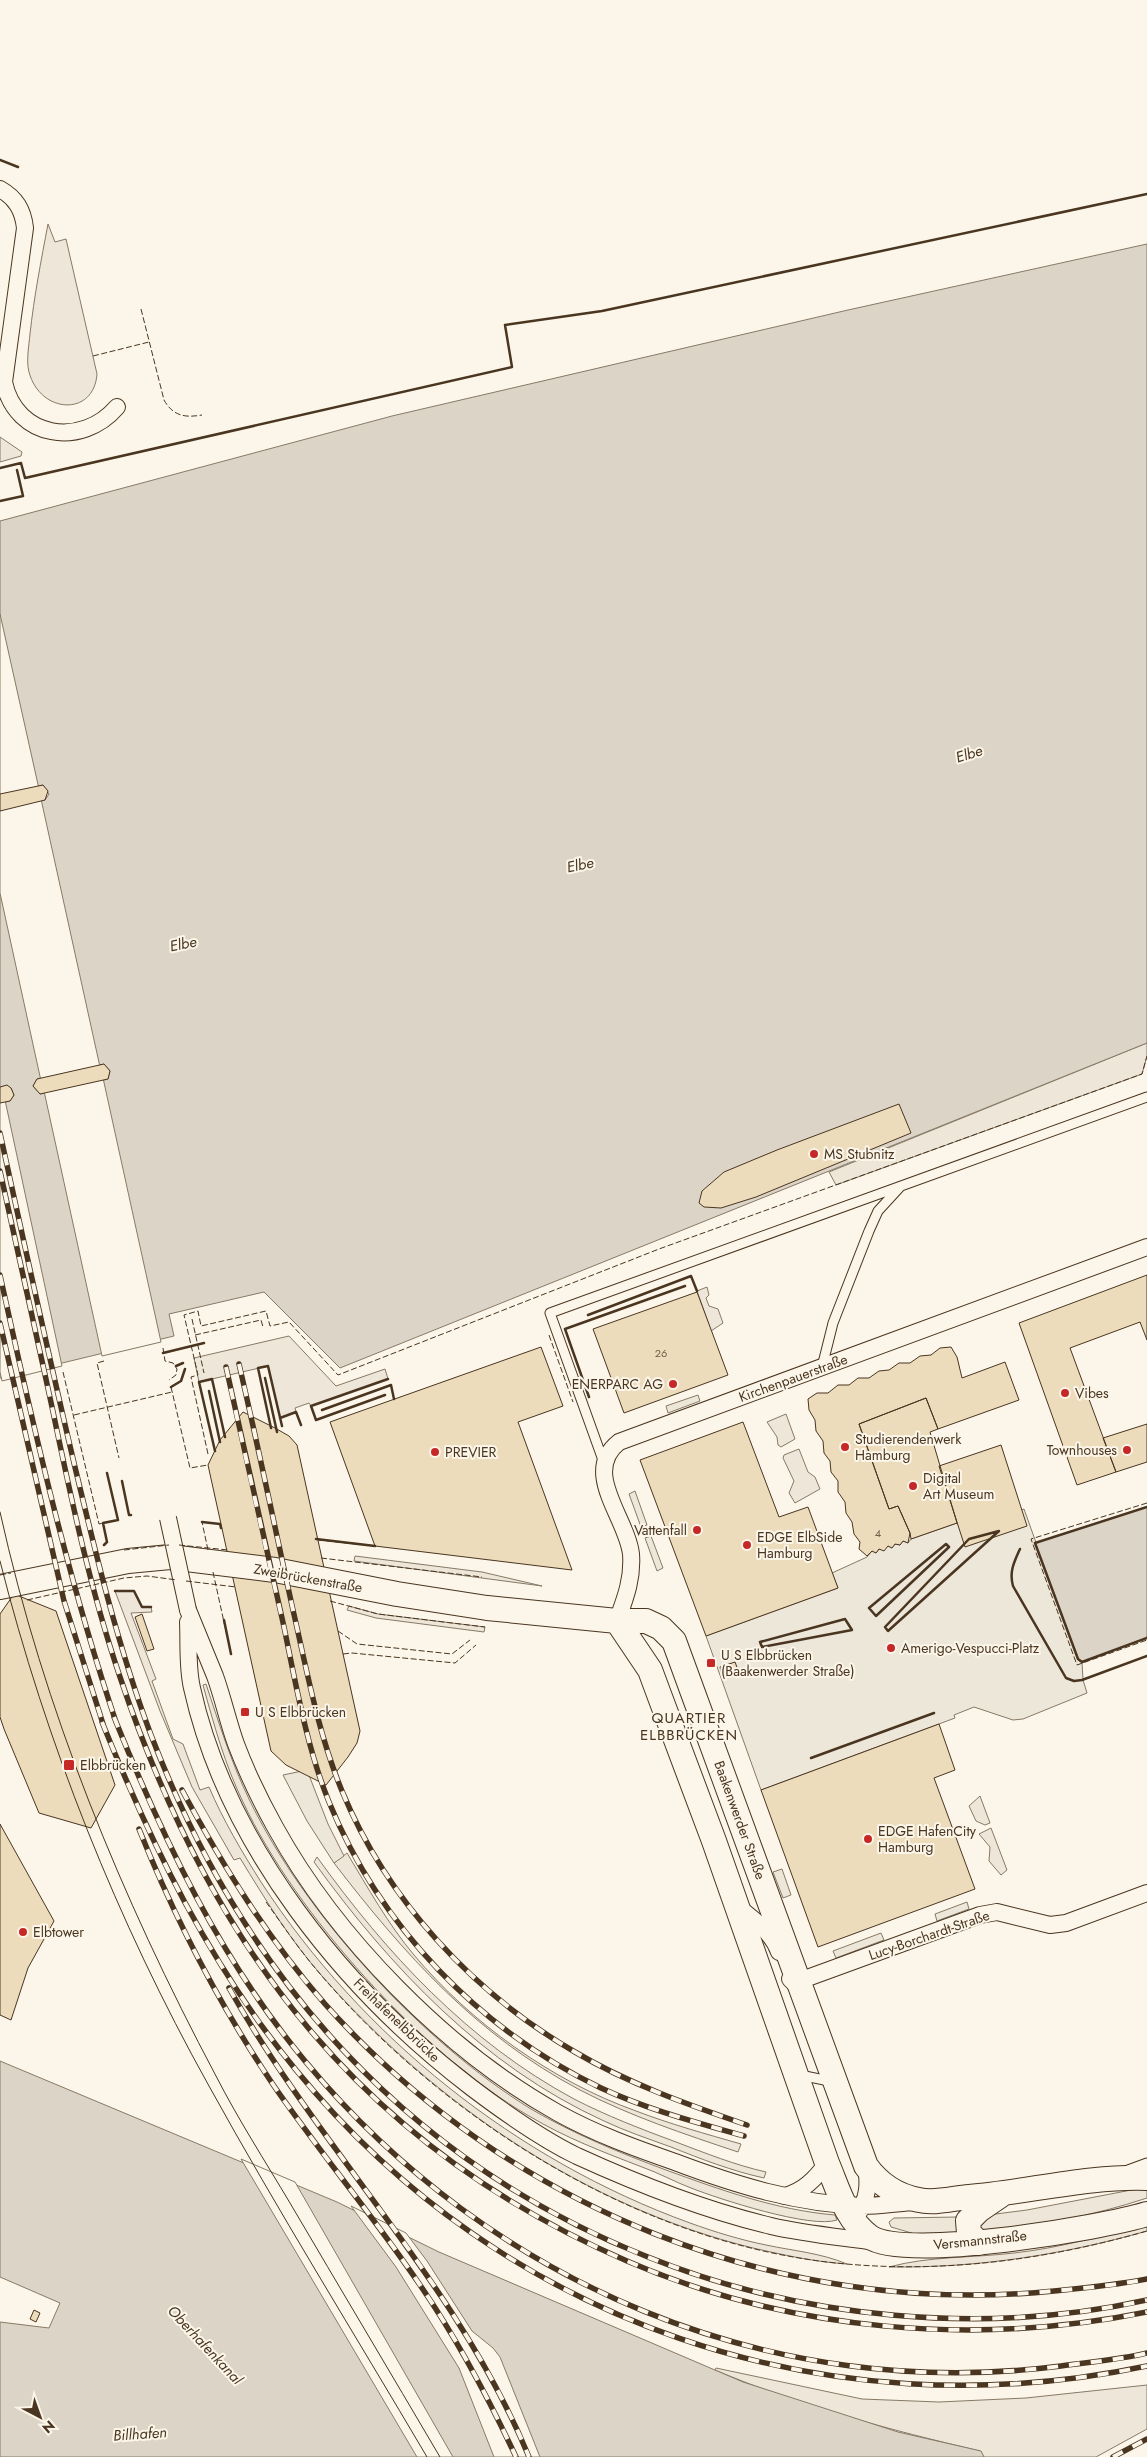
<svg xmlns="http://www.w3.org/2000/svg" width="1147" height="2457" viewBox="0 0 1147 2457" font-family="Jost,sans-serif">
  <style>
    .green { fill: #ede6d9; stroke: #887966 }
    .parking { fill: #ede7d9; stroke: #887966 }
    .water { fill: #dcd4c6; stroke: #887966; fill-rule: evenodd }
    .pier { fill: #fbf6e9; stroke: #887966 }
    .building { fill: #ecdcbc; stroke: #4a3520 }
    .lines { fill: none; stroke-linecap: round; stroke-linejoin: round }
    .lane-casing { stroke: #4a3520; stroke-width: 11 }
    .street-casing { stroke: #4a3520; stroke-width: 18 }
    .secondary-casing { stroke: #4a3520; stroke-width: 26 }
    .lane { stroke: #fbf6e9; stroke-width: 9 }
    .street { stroke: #fbf6e9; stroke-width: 16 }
    .secondary { stroke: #fbf6e9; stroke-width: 24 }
    .tram { stroke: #4a3520; stroke-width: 1 }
    .rail-casing { stroke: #4a3520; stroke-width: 5.5 }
    .rail { stroke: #fbf6e9; stroke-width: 4; stroke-dasharray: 11; stroke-linecap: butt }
    .street-bridge-casing { stroke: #4a3520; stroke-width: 18; stroke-linecap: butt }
    .street-bridge { stroke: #fbf6e9; stroke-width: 16 }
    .fence { stroke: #4a3520; stroke-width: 1; stroke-dasharray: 6 2.5; stroke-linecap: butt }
    .wall { stroke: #4a3520; stroke-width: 2.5 }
    .poi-dot { fill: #c62828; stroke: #fbf6e9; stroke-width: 2 }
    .labels { text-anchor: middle; stroke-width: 4; stroke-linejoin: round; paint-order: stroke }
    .number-label { font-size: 11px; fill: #725f47 }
    .poi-label { font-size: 14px; fill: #4a3520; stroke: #fbf6e9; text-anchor: start }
    .street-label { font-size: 14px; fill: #4a3520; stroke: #fbf6e9 }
    .water-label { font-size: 15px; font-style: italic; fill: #4a3520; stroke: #fbf6e9 }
    .neighbourhood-label { font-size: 15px; letter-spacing: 1px; fill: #4a3520; stroke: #fbf6e9 }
  </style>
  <rect width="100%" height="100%" fill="#fbf6e9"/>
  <path class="green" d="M48 224 55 242 66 239 97 374C94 417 40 414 29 372 26 361 29 345 30 334 34 297 41 261 48 224Z
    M0 437 22 452 21 456 0 462Z
    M1147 1043V1056L1142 1074 836 1185 829 1172Z
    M707 1287 709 1295 706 1298 709 1306 718 1309 723 1323 711 1331 697 1291Z
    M289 1336 336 1386 385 1369 388 1379 311 1406 309 1403 295 1408 296 1412 280 1418 268 1366 199 1382 194 1358Z
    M786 1414 795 1439 781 1447 778 1445 777 1437 767 1422Z
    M799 1449 808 1472 815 1477 820 1489 795 1503 789 1493 794 1481 783 1458 784 1455Z
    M355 1556 482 1572 542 1586 354 1561Z
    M115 1591H134L142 1607H151L152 1612 131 1613 156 1679 152 1681 173 1739 183 1744 200 1790 209 1787C223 1820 242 1852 261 1882 362 2037 516 2160 690 2223 715 2232 741 2240 766 2245 794 2251 821 2253 847 2264 815 2262 784 2255 753 2248 586 2207 435 2104 322 1976 290 1940 265 1899 240 1858L234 1860 192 1787 160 1711Z
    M349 1606 378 1614 485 1627 484 1632 376 1618 347 1610Z
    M206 1684C219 1723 231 1762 249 1799 304 1914 422 2042 531 2109 574 2134 620 2153 666 2170 721 2190 776 2210 835 2215L837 2220C811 2229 719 2199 691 2188 675 2182 659 2173 642 2167 603 2152 566 2138 529 2116 422 2054 296 1915 243 1802 225 1765 214 1725 203 1685Z
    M980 1796 990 1823 985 1825 976 1821 969 1806Z
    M991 1828 1007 1870 1001 1875 989 1861 990 1847 979 1834Z
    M347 1853C368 1888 388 1924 414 1955 471 2023 552 2081 636 2111 670 2124 706 2134 741 2144L738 2152C684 2134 630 2116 580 2090 476 2035 404 1954 334 1863Z
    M317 1857C386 1953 468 2042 574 2099 607 2116 641 2129 676 2142 705 2153 735 2165 766 2172L764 2178C732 2171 701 2159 671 2147 649 2139 625 2131 604 2121 483 2066 390 1967 314 1862Z
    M1147 2187V2198C1093 2216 1037 2226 981 2232L977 2223 988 2215 1027 2210Z
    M958 2217 960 2234H915L891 2227 889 2222 894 2218Z
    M1147 2223V2231C1062 2255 977 2268 889 2267 929 2256 972 2258 1014 2253 1059 2248 1103 2236 1147 2223Z
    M716 2368 862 2399 939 2402 1026 2398 1147 2385V2429L1096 2457H984L980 2451C890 2430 800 2406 715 2370Z"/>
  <path class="parking" d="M698 1395 700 1401 668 1413 666 1406Z
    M635 1491 647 1525 641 1527 629 1494Z
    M1024 1509 1077 1657 1082 1662 1083 1680 1087 1693 1023 1719 1013 1720 974 1707 954 1715 955 1718 761 1790 706 1636 838 1588 832 1573 867 1557 872 1551 876 1553 879 1549 888 1546 892 1548 895 1544 900 1545 903 1541 908 1543 911 1539 957 1523 961 1530Z
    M651 1536 663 1568 657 1571 645 1538Z
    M307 1770 328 1824 344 1856 334 1863 307 1821 283 1775Z
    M782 1869 791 1895 783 1898 773 1872Z
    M967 1902 969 1909 937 1921 935 1914Z
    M881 1933 884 1940 836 1958 833 1951Z"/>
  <path class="water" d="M1147 244V1043L340 1368 264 1292 169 1314 174 1336 0 1378V1103L10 1101 14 1095 11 1088 0 1087V811L45 800 49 794 43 785 0 794V521L392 416 848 310ZM104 1064 110 1071 108 1079 40 1094 33 1086 37 1079Z
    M1147 1507V1638L1082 1662 1079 1661 1035 1543Z
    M0 2061 337 2202 439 2252 743 2382 898 2432 981 2451 984 2457H0V2322L49 2328 60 2303 0 2277Z"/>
  <path class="pier" d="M0 614 39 789 0 797Z
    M41 799 100 1067 41 1081 0 893V808Z
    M103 1078 161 1342 102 1356 44 1091Z
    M5 1100 62 1366 2 1381 0 1372V1101Z
    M241 2159 295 2182 453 2457H417Z
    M351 2206 406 2233 427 2261 472 2331 493 2348 500 2357 540 2457H494L459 2368 396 2267Z"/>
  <path class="building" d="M43 785 48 791 45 800 0 811V794Z
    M104 1064 110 1071 108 1079 40 1094 33 1086 37 1079Z
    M7 1085 11 1088 14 1095 10 1101 0 1103V1087Z
    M899 1104 911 1133 756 1197 721 1208 704 1207 699 1203 702 1191 724 1172 777 1150Z
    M1147 1275V1340L1140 1322 1070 1348 1116 1472 1077 1485 1019 1323Z
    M697 1292 728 1375 624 1413 593 1329Z
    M541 1347 563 1406 518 1422 572 1570 375 1546 330 1422Z
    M951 1347 957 1357 962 1378 1005 1362 1019 1400 938 1429 926 1398 859 1424 889 1509 898 1506 910 1533 908 1543 903 1541 900 1545 895 1544 892 1548 888 1546 884 1551 879 1549 876 1553 872 1551 867 1556 859 1549 860 1542 854 1534 852 1522 846 1513 845 1502 838 1492V1481L831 1472 830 1461 824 1453 823 1441 816 1431 815 1420 809 1410 808 1399 817 1393H828L838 1385H849L858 1378H869L879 1371 889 1370 899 1363H910L920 1356 931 1355 940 1348Z
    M926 1398 938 1429 930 1432 957 1523 911 1539 910 1533 898 1506 889 1509 859 1424Z
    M243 1412 275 1428 289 1436 297 1445 360 1731 357 1743 348 1757 326 1785 286 1765 271 1751 208 1465 220 1440Z
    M743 1422 779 1517 808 1507 838 1588 706 1636 640 1460Z
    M1147 1424V1462L1116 1472 1103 1438Z
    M1001 1445 1027 1526 965 1547 939 1466Z
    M14 1594 56 1611 115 1785 91 1828 39 1813 4 1729 0 1717V1614Z
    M142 1614 154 1649 147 1651 135 1617Z
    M735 1662 738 1670 722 1675 720 1667Z
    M939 1724 955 1770 934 1778 975 1889 818 1947 761 1790Z
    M0 1824 54 1921 28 1968 11 2020 0 2015Z
    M34 2310 40 2313 36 2322 30 2319Z"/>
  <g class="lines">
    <g class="lane-casing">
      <path id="lane" d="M822 1367 833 1323 869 1231 878 1211 900 1187
        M604 1463 550 1313 1147 1097
        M800 2075 834 2082
        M1128 2170 1147 2163"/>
    </g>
    <g class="street-casing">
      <path id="street" d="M0 189C16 198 23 210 25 228L4 382C16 439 82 448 117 407
        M188 1610C197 1632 206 1654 215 1676 223 1698 228 1722 236 1744 247 1773 260 1800 275 1827 336 1938 447 2051 558 2113 596 2134 635 2148 675 2162 736 2185 797 2204 863 2206 879 2206 897 2203 913 2202
        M617 1621C625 1599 633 1579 631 1554 627 1518 581 1472 619 1442L1147 1247
        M188 1622C189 1643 187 1667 192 1688 227 1846 345 1991 472 2088 505 2113 540 2138 577 2156 636 2183 708 2211 771 2226 805 2234 841 2237 875 2242
        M737 1906C753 1919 772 1932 779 1952
        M790 1979 794 1983 799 1981 980 1915 997 1912 1050 1925 1066 1923 1147 1893
        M784 2196C803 2192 816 2178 827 2163
        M858 2214C868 2198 869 2184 866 2166"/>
    </g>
    <g class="secondary-casing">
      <path id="secondary" d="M0 1587 128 1561 170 1557 275 1570 397 1594 487 1608 617 1621H646L661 1628 674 1641 866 2166C879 2184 897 2196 919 2200 934 2204 954 2198 969 2197 1028 2192 1087 2176 1147 2178
        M617 1621 650 1670 660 1697 714 1841 827 2163C838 2189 846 2220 870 2237 906 2261 1102 2228 1147 2214
        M979 2243 969 2233 968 2221 979 2210 1001 2195"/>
    </g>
    <use href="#lane" class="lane"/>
    <use href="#street" class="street"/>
    <use href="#secondary" class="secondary"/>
    <path class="tram" d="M0 1512C44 1710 121 1897 216 2076 238 2119 265 2161 290 2203 340 2288 390 2372 440 2457
      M0 1561C46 1743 117 1921 209 2086 278 2211 354 2333 427 2457"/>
    <g class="rail-casing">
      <path id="rail" d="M0 1133C24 1243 48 1353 74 1463 96 1555 118 1647 151 1735 243 1976 406 2161 648 2257 802 2319 985 2336 1147 2300
        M0 1171C17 1249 35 1328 52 1407 71 1498 90 1589 120 1677 211 1948 361 2146 627 2261 789 2331 974 2347 1147 2312
        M0 1275C33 1426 67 1576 116 1722
        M0 1323 64 1601 104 1727
        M239 1364C258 1446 275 1528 293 1610 307 1671 318 1733 342 1791 387 1900 473 1993 575 2052 629 2084 689 2105 747 2125
        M226 1367C245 1454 264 1541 284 1627 296 1685 307 1748 329 1802 380 1927 480 2030 601 2088 646 2109 695 2122 744 2136
        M114 1717C163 1839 220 1959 305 2061 491 2285 772 2403 1061 2366 1089 2362 1119 2360 1147 2353
        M102 1722C152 1846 210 1966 296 2070 503 2324 828 2433 1147 2366
        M182 1790C223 1866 268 1939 325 2004 507 2208 781 2318 1054 2291 1085 2288 1117 2285 1147 2279
        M139 1829C175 1919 220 2006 274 2086 321 2154 374 2217 420 2285 457 2339 488 2397 516 2457
        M229 1988C320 2150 458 2284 529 2457
        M1113 2457 1147 2439"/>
    </g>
    <use href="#rail" class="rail"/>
    <g class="street-bridge-casing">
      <path id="street-bridge" d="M168 1518 188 1610"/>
    </g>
    <use href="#street-bridge" class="street-bridge"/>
    <path class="fence" d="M141 309 164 400C173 416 185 418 202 415
      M93 356 149 342
      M192 1319 204 1373
      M195 1335 261 1320 263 1327
      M549 1335 573 1402
      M163 1348 165 1361 173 1363 177 1369 176 1375 169 1380
      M104 1361 97 1363 119 1458
      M63 1372 99 1524 103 1523
      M171 1387 190 1468 208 1465
      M74 1415 172 1392
      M208 1454 191 1377 198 1375 184 1315 198 1311 201 1326 266 1311 270 1326 289 1322 338 1375 659 1249 1142 1074 1147 1056
      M1147 1503 1031 1539 1077 1665 1147 1640
      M318 1540 375 1546
      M179 1545 228 1550
      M124 1550 169 1545
      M208 1550 202 1522 220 1524
      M321 1558 482 1577
      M213 1572 231 1654
      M0 1575 11 1573
      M186 1581 236 1587
      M27 1600 124 1578 147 1576 177 1580
      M330 1601 378 1614 485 1627
      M338 1631 357 1644 452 1654 470 1640
      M343 1654 352 1653 455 1663 476 1645
      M266 1902C284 1927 301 1952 321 1975 447 2122 641 2243 836 2263 941 2274 1046 2260 1147 2231"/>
    <path class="wall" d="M0 160 18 167
      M0 468 21 463 25 478 512 367 505 325 602 311 1147 194
      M0 501 23 496 17 470
      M588 1315 691 1276 697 1291
      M163 1353 204 1343
      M176 1366 183 1363
      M265 1378 277 1432
      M171 1387 181 1381 185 1369
      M209 1391 220 1442
      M385 1395 316 1420 311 1406 388 1379
      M589 1397 565 1329 685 1286
      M322 1410 391 1385 394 1399
      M280 1418 296 1412 301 1425
      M271 1428 258 1368 268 1366 282 1426
      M215 1451 199 1382 212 1379 225 1437
      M122 1481 129 1515H131
      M1147 1507 1035 1543 1078 1659 1082 1662 1147 1638
      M202 1522 220 1524 221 1528
      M999 1531 888 1631 885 1627 969 1539Z
      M316 1539 375 1546
      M946 1544 949 1547 876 1616 869 1608Z
      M104 1545 107 1542 103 1523 118 1520 107 1473
      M1020 1549C1014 1562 1009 1572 1013 1586L1066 1678 1074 1681 1082 1680 1147 1656
      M115 1591H134L142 1607H151
      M845 1619 852 1630 762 1647 760 1642Z
      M224 1620 231 1654
      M811 1758 934 1713"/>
  </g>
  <g class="poi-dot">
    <circle cx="814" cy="1154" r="5"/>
    <circle cx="673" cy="1384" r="5"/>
    <circle cx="1065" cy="1393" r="5"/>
    <circle cx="845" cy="1447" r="5"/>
    <circle cx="1127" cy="1450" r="5"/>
    <circle cx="435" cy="1452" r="5"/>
    <circle cx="913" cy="1486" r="5"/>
    <circle cx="697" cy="1530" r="5"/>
    <circle cx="747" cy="1545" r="5"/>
    <circle cx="891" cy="1648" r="5"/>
    <rect x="706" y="1658" width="10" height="10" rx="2.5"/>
    <rect x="240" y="1707" width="10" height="10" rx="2.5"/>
    <rect x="63" y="1759" width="12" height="12" rx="2.5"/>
    <circle cx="868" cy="1839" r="5"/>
    <circle cx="23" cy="1932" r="5"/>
  </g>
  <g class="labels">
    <g class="number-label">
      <text x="661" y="1357">26</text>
      <text x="878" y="1537">4</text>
    </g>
    <g class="poi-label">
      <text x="824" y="1159">MS Stubnitz</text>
      <text x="663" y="1389" text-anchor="end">ENERPARC AG</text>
      <text x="1075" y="1398">Vibes</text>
      <text x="855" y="1444">Studierendenwerk<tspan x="855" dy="16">Hamburg</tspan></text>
      <text x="1117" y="1455" text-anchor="end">Townhouses</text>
      <text x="445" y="1457">PREVIER</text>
      <text x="923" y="1483">Digital<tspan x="923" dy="16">Art Museum</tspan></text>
      <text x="687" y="1535" text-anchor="end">Vattenfall</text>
      <text x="757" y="1542">EDGE ElbSide<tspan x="757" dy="16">Hamburg</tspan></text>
      <text x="901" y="1653">Amerigo-Vespucci-Platz</text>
      <text x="721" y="1660">U S Elbbrücken<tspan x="721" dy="16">(Baakenwerder Straße)</tspan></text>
      <text x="255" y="1717">U S Elbbrücken</text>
      <text x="80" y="1770">Elbbrücken</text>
      <text x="878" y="1836">EDGE HafenCity<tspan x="878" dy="16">Hamburg</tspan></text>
      <text x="33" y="1937">Elbtower</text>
    </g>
    <g class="street-label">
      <text transform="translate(793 1378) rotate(-20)" y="5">Kirchenpauerstraße</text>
      <text transform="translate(308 1578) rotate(10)" y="5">Zweibrückenstraße</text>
      <text transform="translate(740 1820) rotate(70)" y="5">Baakenwerder Straße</text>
      <text transform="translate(929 1935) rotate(-19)" y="5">Lucy-Borchardt-Straße</text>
      <text transform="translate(397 2020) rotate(44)" y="5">Freihafenelbbrücke</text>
      <text transform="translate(980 2240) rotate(-6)" y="5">Versmannstraße</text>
    </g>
    <g class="water-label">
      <text transform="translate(969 754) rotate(-17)" y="5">Elbe</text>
      <text transform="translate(580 865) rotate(-11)" y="5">Elbe</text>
      <text transform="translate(183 944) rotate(-11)" y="5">Elbe</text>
      <text transform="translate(205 2345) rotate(47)" y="5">Oberhafenkanal</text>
      <text transform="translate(140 2434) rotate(-4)" y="5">Billhafen</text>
    </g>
    <g class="neighbourhood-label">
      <text x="689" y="1723">QUARTIER<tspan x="689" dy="17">ELBBRÜCKEN</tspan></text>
    </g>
  </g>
  <g transform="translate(40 2417) rotate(139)" stroke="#fbf6e9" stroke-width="4" paint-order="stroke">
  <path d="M0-4L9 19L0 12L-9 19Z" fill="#4a3520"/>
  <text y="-8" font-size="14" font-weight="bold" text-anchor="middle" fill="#4a3520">N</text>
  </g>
</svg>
